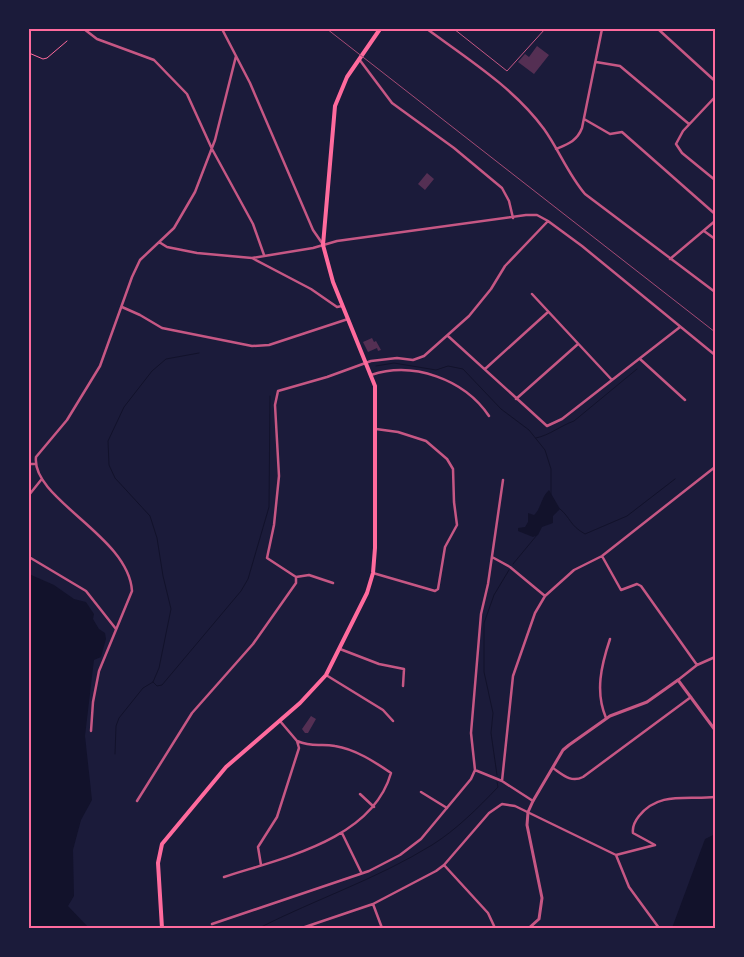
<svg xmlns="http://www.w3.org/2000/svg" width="744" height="957" viewBox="0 0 744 957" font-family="'IBM Plex Serif',serif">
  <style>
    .water { fill: #12122b }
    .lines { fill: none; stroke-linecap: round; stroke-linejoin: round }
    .stream { stroke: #12122b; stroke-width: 1 }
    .building { fill: #542f53 }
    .path { stroke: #ff6b9d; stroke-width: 1 }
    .service { stroke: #c65784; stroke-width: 1 }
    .minor { stroke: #c65784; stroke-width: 2.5 }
    .tertiary { stroke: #c65784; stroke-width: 3 }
    .primary { stroke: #ff6b9d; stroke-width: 4 }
    .rail { stroke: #a44b75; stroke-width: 1 }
    .neatline { fill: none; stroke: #ff6b9d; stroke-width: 2 }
  </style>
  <rect width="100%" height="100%" fill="#1b1b3a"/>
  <path class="water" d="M549 490 560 509 553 516V523L542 527 538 535 533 537 518 531V528L525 527 528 522V513L534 515C541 509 541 497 549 490Z
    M29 574 54 585 74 599 86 602 94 614 93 619 99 629 105 633 106 639 101 657 94 660 93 668 85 736 92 800 81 820 73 850 74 896 68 906 89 928H29Z
    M715 834V928H672L705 839Z"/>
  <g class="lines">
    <path class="stream" d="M376 366 394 363 436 370 448 366 463 369 501 409 529 430 545 450 551 469V494
      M536 438C550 435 560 426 574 421L637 369
      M560 509C571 518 569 525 585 534L627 516 675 479
      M513 564 537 535
      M153 682 157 686 162 685 241 591 248 579 269 507 270 396
      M115 754 116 726 119 718 143 688 153 682 159 668 171 609 163 576 157 538 150 516 115 478 109 465 108 441 124 407 152 371 166 359 199 353
      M497 775 491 733 493 713 484 672V623L494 595 509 570
      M259 928C316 899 377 879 432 845 456 830 478 808 498 787L497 782"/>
  </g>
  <path class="building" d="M537 46 549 55 534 74 518 62 525 54 529 57Z
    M427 173 434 179 425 190 418 184Z
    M372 338 374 342 376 341 381 350 378 351 377 348 368 352 363 342Z
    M311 716 316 719 308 733H305L302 729Z"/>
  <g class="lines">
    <path class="path" d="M29 53 43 59 47 58 67 41"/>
    <path class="service" d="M454 29 507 71 545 29"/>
    <path class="minor" d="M84 29 97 39 154 60 187 94 212 149 253 224 264 255
      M222 29 250 83 313 230 322 243
      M427 29C468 59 514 88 544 129 559 150 568 174 585 194L715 292
      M658 29 715 81
      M359 59 392 103 454 148 502 188 509 201 513 218
      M596 62 620 66 689 124
      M715 97 683 131 676 144 682 153 715 180
      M584 119 610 134 622 132 715 214
      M556 149C568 144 577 141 582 128L602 29
      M704 231 715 239
      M159 242 167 247 197 253 252 258 313 248 337 241 526 215H537L548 221
      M252 258 311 289 337 307 342 306
      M670 259 715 221
      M532 294 612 380
      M122 307 140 315 162 328 252 346 269 345 348 319
      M448 336 547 426 562 419 680 327
      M640 359 685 400
      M485 369 548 312
      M371 375C413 361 464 379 489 416
      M516 399 578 344
      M29 464H35
      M29 495 41 480
      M602 556 621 590 637 584 641 586 697 665
      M29 557 86 591 116 629
      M492 557 510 567 545 596
      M373 573 435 591 438 589 445 547 457 525 454 502 453 469 447 459 426 441 398 432 376 429
      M296 577 309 575 333 583
      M340 649 379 664 404 669 403 686
      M326 675 383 710 393 721
      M678 680 697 665 715 657
      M606 718C595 692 601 666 610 639
      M91 731 93 702 99 671 132 591C129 536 31 499 36 457L67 420 100 366 132 277 140 260 174 228 195 192 215 140 236 56
      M553 768C563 775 571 783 583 777L691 697
      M475 770 502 781 533 801
      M502 781 513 676 535 613 545 596 574 570 602 556 715 467
      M421 792 447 808
      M360 794 374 807
      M137 801 192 713 253 644 296 583V577L267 558 274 525 279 476 275 405 278 391 327 377 371 361 397 358 413 360 424 356 469 316 491 289 505 266 548 221 582 246 715 355
      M342 833 361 872
      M616 855 655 845 633 833C632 826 635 821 639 816 659 791 687 800 715 797
      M261 865 258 847 277 817 299 748 297 741 280 721
      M444 865 488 913 495 928
      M224 877C282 858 372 840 391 773 375 762 355 749 335 746 320 743 314 748 297 741
      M373 904 382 928
      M212 924 369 871 400 855 421 839 471 779 475 770 471 733 481 614 488 584 503 480
      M302 928 373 904 436 871 444 865 489 813 502 804 515 806 616 855 629 887 659 928"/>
    <path class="tertiary" d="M529 928 539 919 542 898 527 825 528 812 533 801 563 750 569 745 610 716 647 702 678 680 715 730"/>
    <path class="primary" d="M162 928 158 863 162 844 226 767 300 703 326 675 367 593 373 573 375 548V386L333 282 323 245 335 106 347 77 380 29"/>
    <path class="rail" d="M327 29 715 332"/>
  </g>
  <rect width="744" height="957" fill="none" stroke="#1b1b3a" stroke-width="60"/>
  <rect x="30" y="30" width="684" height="897" class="neatline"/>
</svg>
